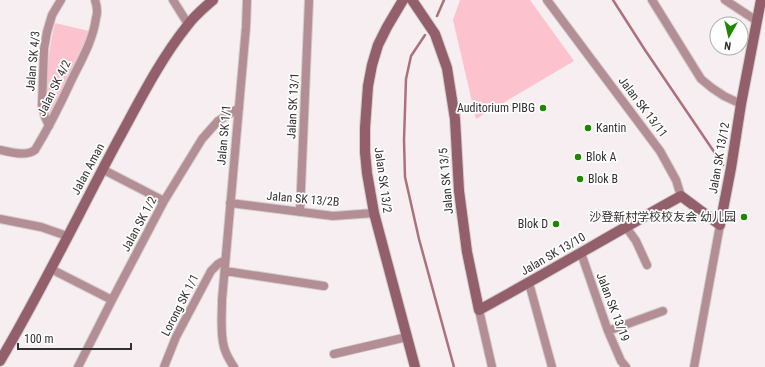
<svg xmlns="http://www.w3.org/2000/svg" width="765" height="367" viewBox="0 0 765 367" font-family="'Roboto Condensed','Noto Sans SC',sans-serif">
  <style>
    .green { fill: #fcc3ce }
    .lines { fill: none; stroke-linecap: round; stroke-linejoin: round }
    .stream { stroke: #ab717d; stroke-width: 2.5 }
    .street-casing { stroke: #d3cccd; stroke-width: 10 }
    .secondary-casing { stroke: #d3cccd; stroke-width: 12 }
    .street { stroke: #b38e95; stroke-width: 8 }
    .secondary { stroke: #925f6a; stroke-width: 10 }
    .poi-dot { fill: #1f8800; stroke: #fff; stroke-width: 1.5 }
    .labels { text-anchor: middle; stroke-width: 3.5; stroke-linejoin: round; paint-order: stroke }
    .street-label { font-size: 12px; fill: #333030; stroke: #fff }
    .poi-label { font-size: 12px; fill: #333030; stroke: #fff; text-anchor: end }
  </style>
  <rect width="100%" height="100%" fill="#f6eef0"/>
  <path class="green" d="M460 0H530L574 61 476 119 453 20Z
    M55 23 89 31 81 55 51 113 48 115C44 109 46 101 46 94 47 69 49 47 55 23Z"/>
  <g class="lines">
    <path class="stream" d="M613 0 645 50 723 165
      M437 16 444 0
      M425 35 411 56 406 79 404 140 405 177 419 239 454 367"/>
    <g class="street-casing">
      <path id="street" d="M173 0 188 24
        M547 0 660 151 676 180 681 196
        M652 0 701 79 712 88 724 96 741 104
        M725 0 757 21
        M49 126 45 117 42 105 44 49 47 32 52 15 61 0
        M0 150C11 152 25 157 35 150 49 127 61 103 72 79 82 59 93 40 96 18 98 12 97 6 95 0
        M102 169 164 201
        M230 203 333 216 374 213
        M300 212 309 0
        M0 219 41 227 67 236
        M626 227 636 241 647 265
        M581 253 608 331 621 361 626 367
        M51 269 112 300
        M225 271 324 286
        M529 283 552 367
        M479 310 492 367
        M608 331 663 311
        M334 354 407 337
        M78 367 112 300 164 201 202 139 218 121 239 108
        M164 367 176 337 211 271 218 264 225 260
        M234 367C230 361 226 355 224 347 220 333 222 315 222 300L246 27 247 0
        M694 367 720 225"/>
    </g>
    <g class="secondary-casing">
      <path id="secondary" d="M403 0 387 27 378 45 372 65 368 86 365 128V152L367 173 374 213 415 367
        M412 0 435 34 447 68 455 119 459 191 467 252 479 310C547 273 614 233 681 196L720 225 731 168 741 104 761 0
        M0 361C42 290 78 215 117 142 139 102 159 61 187 26 194 16 204 8 213 0"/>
    </g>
    <use href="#street" class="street"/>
    <use href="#secondary" class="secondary"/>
  </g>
  <g class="poi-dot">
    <circle cx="543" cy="108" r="4"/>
    <circle cx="588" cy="128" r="4"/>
    <circle cx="578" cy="157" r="4"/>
    <circle cx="580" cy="179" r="4"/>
    <circle cx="744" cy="217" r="4"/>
    <circle cx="556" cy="224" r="4"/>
  </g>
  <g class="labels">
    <g class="street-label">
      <text transform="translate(33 61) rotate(-85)" y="4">Jalan SK 4/3</text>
      <text transform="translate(54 88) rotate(-64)" y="4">Jalan SK 4/2</text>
      <text transform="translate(293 106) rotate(-87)" y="4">Jalan SK 13/1</text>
      <text transform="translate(643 107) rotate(53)" y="4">Jalan SK 13/11</text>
      <text transform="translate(224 135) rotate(-85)" y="4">Jalan SK 1/1</text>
      <text transform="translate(719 158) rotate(-80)" y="4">Jalan SK 13/12</text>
      <text transform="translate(88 169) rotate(-62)" y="4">Jalan Aman</text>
      <text transform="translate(383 180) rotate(82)" y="4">Jalan SK 13/2</text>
      <text transform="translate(446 181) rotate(-95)" y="4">Jalan SK 13/5</text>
      <text transform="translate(303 199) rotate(5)" y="4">Jalan SK 13/2B</text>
      <text transform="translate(139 224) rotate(-62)" y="4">Jalan SK 1/2</text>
      <text transform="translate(553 254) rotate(-30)" y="4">Jalan SK 13/10</text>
      <text transform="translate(180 305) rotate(-63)" y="4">Lorong SK 1/1</text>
      <text transform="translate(613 307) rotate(69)" y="4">Jalan SK 13/19</text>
    </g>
    <g class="poi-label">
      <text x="535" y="112">Auditorium PIBG</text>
      <text x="596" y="132" text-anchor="start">Kantin</text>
      <text x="586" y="161" text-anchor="start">Blok A</text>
      <text x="588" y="183" text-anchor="start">Blok B</text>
      <text x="736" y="221">沙登新村学校校友会 幼儿园</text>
      <text x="548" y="228">Blok D</text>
    </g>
  </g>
  <g transform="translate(729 36) rotate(188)"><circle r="19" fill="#ffffff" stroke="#adacac"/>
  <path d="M0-3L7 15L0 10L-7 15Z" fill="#1f8800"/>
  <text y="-6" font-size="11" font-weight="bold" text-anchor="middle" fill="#333030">N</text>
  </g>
  <path d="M18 343v6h113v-6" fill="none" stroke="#333030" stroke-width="2"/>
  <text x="24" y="343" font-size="12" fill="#333030" stroke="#ffffff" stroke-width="3" paint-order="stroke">100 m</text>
</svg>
